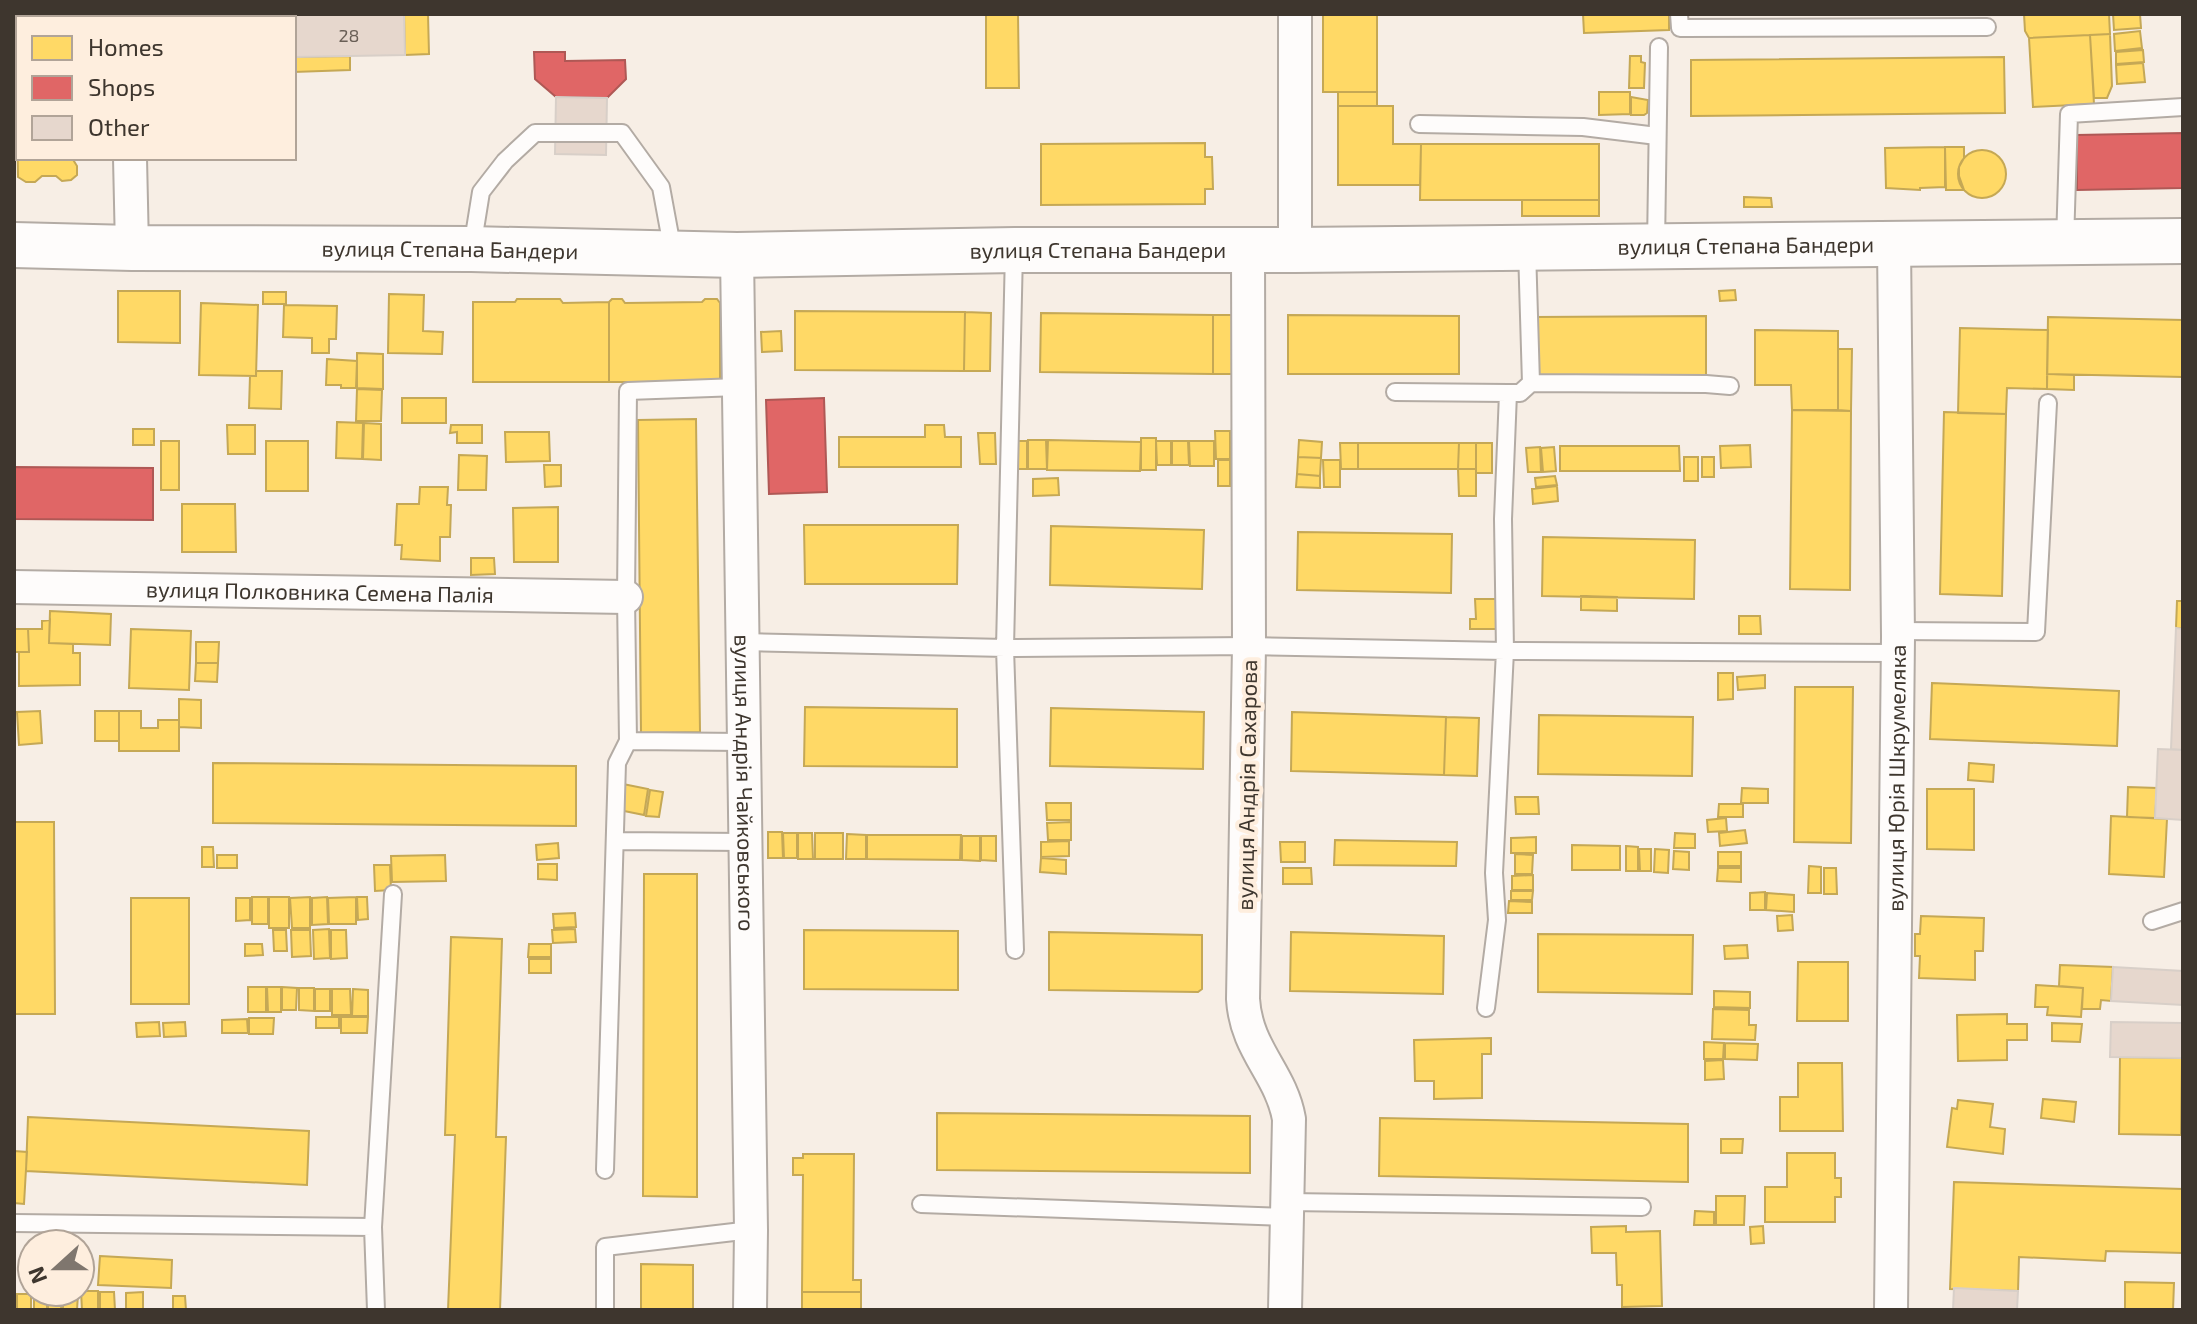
<svg xmlns="http://www.w3.org/2000/svg" width="2197" height="1324" viewBox="0 0 2197 1324" font-family="'Exo 2',sans-serif">
  <style>
    .homes { fill: #ffd966; stroke: #c5a855; stroke-width: 2 }
    .shops { fill: #e06666; stroke: #af5855; stroke-width: 2 }
    .building { fill: #e6d7cd; stroke: #d8cfc8; stroke-width: 2 }
    .lines { fill: none; stroke-linecap: round; stroke-linejoin: round }
    .lane-casing { stroke: #b3aba4; stroke-width: 20 }
    .street-casing { stroke: #b3aba4; stroke-width: 36 }
    .secondary-casing { stroke: #b3aba4; stroke-width: 48 }
    .lane { stroke: #fefcfb; stroke-width: 16 }
    .street { stroke: #fefcfb; stroke-width: 32 }
    .secondary { stroke: #fefcfb; stroke-width: 44 }
    .labels { text-anchor: middle; stroke-width: 8; stroke-linejoin: round; paint-order: stroke }
    .number-label { font-size: 18px; fill: #695f56 }
    .street-label { font-size: 22px; fill: #3e362e; stroke: #feeede }
  </style>
  <rect width="100%" height="100%" fill="#f7eee5"/>
  <path class="homes" d="M14 14H70V18H18V64L16 65Z
    M404 14H428L429 54 405 55Z
    M986 14H1018L1019 88H986Z
    M1323 14H1377V92H1323Z
    M1583 14H1669V30L1584 33Z
    M2024 14H2109L2110 34 2029 38 2025 31Z
    M2113 14H2140L2141 28 2114 30Z
    M2140 31 2142 48 2115 51 2114 34Z
    M2110 34 2112 86 2107 98H2094L2090 35Z
    M2090 35 2094 104 2033 107 2029 38Z
    M2143 50 2144 62 2116 64V52Z
    M350 56V70L294 72V57Z
    M1630 56H1641V62L1645 63 1644 88H1629Z
    M2004 57 2005 113 1691 116V60Z
    M2143 63 2145 82 2117 84 2116 65Z
    M1338 92H1377V106H1338Z
    M1599 92H1630V114L1599 115Z
    M1631 97 1648 100 1647 113 1644 115H1631Z
    M1338 106H1393V144H1421L1420 185H1338Z
    M17 116 18 158H72L77 166V175L71 180 62 181 56 176H42L35 182H26L18 177Z
    M1205 143V157H1212L1213 189H1205V204L1041 205V144Z
    M1421 144H1599V200H1420Z
    M1945 147V187L1920 188V190L1886 188 1885 148Z
    M1945 147H1964V158L1959 167V176L1964 190H1946Z
    M1958 174a24 24 0 1 1 48 0a24 24 0 1 1-48 0Z
    M1744 197 1771 198 1772 207H1744Z
    M1522 200H1599V216H1522Z
    M1735 290 1736 300 1720 301 1719 291Z
    M118 291H180V343L118 342Z
    M263 292H286V304H263Z
    M389 294 424 295 423 331 443 332 442 354 388 353Z
    M517 299H560L563 303 609 302V382H473V302H515Z
    M612 299H622L625 303 702 302 705 299H717L720 303V382H609V302Z
    M201 303 258 305 256 376 199 375Z
    M284 305 337 306 336 339H329V353H312V338L283 337Z
    M795 311 965 312 964 371 795 370Z
    M965 312 991 313 990 371H964Z
    M1041 313 1213 315V374L1040 372Z
    M1213 315H1238L1237 374H1213Z
    M1288 315 1459 316V374H1288Z
    M1706 316V376L1536 377 1535 317Z
    M2048 317 2183 320V377L2047 374Z
    M1960 328 2048 330 2047 389 2007 388 2006 414 1958 413Z
    M1755 330 1838 331V410H1792L1791 385H1755Z
    M781 331 782 351 762 352 761 332Z
    M1838 349H1852L1851 411 1838 410Z
    M357 353 383 354V389L357 388Z
    M327 359 357 361 356 388H341V385H326Z
    M256 371H282L281 409 249 408 250 376H256Z
    M2047 374 2074 375V390L2047 389Z
    M357 389 382 390 381 421H356Z
    M402 398H446V423H402Z
    M1792 410 1851 411 1850 590 1790 589Z
    M1944 412 2006 414 2002 596 1940 594Z
    M696 419 700 732 641 733 638 420Z
    M337 422 363 423 362 459 336 458Z
    M364 423 381 424V460L363 459Z
    M227 425H255V454H228Z
    M451 425H482V443H457V432L450 433Z
    M925 425H944L945 437H961V467H839V437H925Z
    M133 429H154V445H133Z
    M1215 431H1230V459H1216Z
    M505 432H549L550 461 506 462Z
    M978 433H995L996 464H980Z
    M1141 438H1156V470H1141Z
    M1028 440H1046L1047 469H1028Z
    M1048 440 1141 442 1140 471 1047 470Z
    M1299 440 1322 442 1321 458 1298 457Z
    M161 441H179V490H161Z
    M266 441H308V491H266Z
    M1013 441H1027V469H1013Z
    M1156 441H1171V465H1157Z
    M1172 441H1188L1189 465H1172Z
    M1189 441H1214V466H1190Z
    M1340 443H1358V469H1341Z
    M1358 443H1459L1458 469H1358Z
    M1459 443H1476V469H1458Z
    M1476 443H1492V473H1476Z
    M1750 445 1751 467 1721 468 1720 446Z
    M1560 446H1679L1680 471H1560Z
    M1540 447 1541 472H1528L1526 448Z
    M1554 447 1556 471 1543 472 1541 448Z
    M459 455 487 456 486 490H458Z
    M1298 457 1321 458 1320 476 1297 474Z
    M1684 457H1698V481H1684Z
    M1702 457H1714V477H1702Z
    M1218 460H1230V486H1218Z
    M1323 460H1340V487H1324Z
    M544 465H561V486L545 487Z
    M1458 469H1476V496H1459Z
    M1297 474 1320 476V488L1296 487Z
    M1555 476 1557 485 1536 487 1535 478Z
    M1058 478 1059 495 1033 496V479Z
    M1557 486 1558 501 1533 504 1532 489Z
    M420 487H448L447 505H451L450 537H440V561L401 559 402 545H395L397 504H419Z
    M182 504H235L236 552H182Z
    M558 507V562H514L513 508Z
    M804 525H958L957 584H805Z
    M1051 526 1204 530 1202 589 1050 585Z
    M1298 532 1452 534 1451 593 1297 590Z
    M1543 537 1695 540 1694 599 1542 596Z
    M471 558H494L495 574 471 575Z
    M1581 596 1617 597V611L1581 610Z
    M1475 599H1496V629H1470V619H1476Z
    M2177 601H2183V629L2176 628Z
    M50 611 111 614 110 645 49 643Z
    M1739 616H1760L1761 634H1739Z
    M50 620 49 643 73 644V653H80V685L19 686V652H29L28 629H42V621Z
    M14 629H28L29 652H14Z
    M131 629 191 631 189 690 129 688Z
    M196 642H219L218 663H196Z
    M196 663H218L217 682 195 681Z
    M1718 673H1733V699L1718 700Z
    M1765 675V688L1738 690 1737 677Z
    M1932 683 2119 691 2117 746 1930 739Z
    M1795 687H1853L1851 843 1794 842Z
    M179 699 201 700V728L179 727Z
    M805 707 957 709V767L804 766Z
    M1051 708 1204 712 1203 769 1050 766Z
    M40 711 42 743 19 745 17 712Z
    M95 711H119V741H95Z
    M119 711H141V728H158V720H179V751H119Z
    M1292 712 1446 717 1444 775 1291 771Z
    M1539 715 1693 717 1692 776 1538 774Z
    M1446 717 1479 718 1477 776 1444 775Z
    M213 763 576 766V826L213 823Z
    M1969 763 1994 765 1993 782 1968 780Z
    M623 784 648 789 644 815 619 810Z
    M2128 787 2157 788 2155 818 2127 817Z
    M1742 788 1768 789V803H1741Z
    M1927 789H1974V850L1927 849Z
    M650 790 663 792 659 817 646 816Z
    M1515 797H1538L1539 814H1516Z
    M1046 803H1071V820H1047Z
    M1719 804H1743V817H1718Z
    M2111 816 2167 819 2164 877 2109 874Z
    M1726 818 1727 831 1708 832 1707 820Z
    M14 822H54L55 1014H14Z
    M1071 822V840H1048L1047 823Z
    M1745 830 1747 843 1720 846 1719 833Z
    M768 832H782L783 858H768Z
    M783 833H797V858H784Z
    M798 833H812L813 859H798Z
    M815 833H843V859H815Z
    M1675 833 1695 834V848H1674Z
    M847 834 866 835V859H846Z
    M867 835H961L960 860 867 859Z
    M962 836H980V861L962 860Z
    M981 836H996V861L981 860Z
    M1536 837V853H1511V838Z
    M1335 840 1457 842 1456 866 1334 865Z
    M1069 841V856L1041 857V842Z
    M1280 842H1305V862H1281Z
    M558 843 559 858 537 860 536 845Z
    M1572 845 1620 846V870H1572Z
    M1626 846 1638 847V871H1626Z
    M202 847H213L214 867H202Z
    M1639 849H1651V871H1640Z
    M1655 849 1669 850 1668 873 1654 872Z
    M1674 851 1689 852V870L1673 869Z
    M1718 852H1741V866H1718Z
    M1515 854 1533 855 1532 874H1515Z
    M217 855H237V868H217Z
    M445 855 446 881 392 882 391 856Z
    M1041 858 1066 860V874L1040 872Z
    M538 864H557V880L538 879Z
    M374 865H390L391 890 375 891Z
    M1809 866 1821 867V893H1808Z
    M1283 868H1311L1312 884H1283Z
    M1718 868H1741V882L1717 881Z
    M1824 868H1836L1837 894H1824Z
    M644 874H697V1197L643 1196Z
    M1533 875V890H1512V876Z
    M1511 891H1533L1532 900H1511Z
    M1765 892V910H1750V893Z
    M1767 893 1794 895V912L1766 910Z
    M252 897H268V924H252Z
    M269 897H289V928H269Z
    M310 897V928H292L290 898Z
    M327 897 328 924 312 925V898Z
    M356 897V924H329L328 898Z
    M357 897H367L368 919 358 920Z
    M131 898H189V1004H131Z
    M236 898H250V920L236 921Z
    M1509 901 1532 902V913H1508Z
    M575 913 576 927 554 928 553 914Z
    M1792 915 1793 930 1778 931 1777 916Z
    M1921 916 1984 918 1983 951H1975V980L1919 978 1920 956H1915V934H1920Z
    M329 929 330 958 314 959 313 930Z
    M575 929 576 942 553 943 552 930Z
    M273 930H286L287 951H274Z
    M291 930H310L311 956 292 957Z
    M331 930H346L347 958 331 959Z
    M804 930 958 931V990L804 989Z
    M1049 932 1202 935V989L1198 992 1049 990Z
    M1291 932 1444 936 1443 994 1290 991Z
    M1538 934 1693 935 1692 994 1538 992Z
    M451 937 502 939 496 1137H506L500 1310H448L455 1135H445Z
    M245 944H262L263 955 245 956Z
    M529 944H551V957H528Z
    M1747 945 1748 958 1725 959 1724 946Z
    M529 959H551V973H529Z
    M1798 962H1848V1021H1797Z
    M2060 965 2113 967 2111 1001 2101 1000 2100 1009H2082L2083 988 2059 986Z
    M2036 985 2083 988 2081 1017 2047 1015 2048 1007H2035Z
    M248 987H266V1012H248Z
    M267 987H281V1012H268Z
    M282 987 297 988 296 1010H282Z
    M299 988H314V1011L299 1010Z
    M315 989H330V1011H315Z
    M332 989H350L351 1015H332Z
    M353 989 368 990V1016H352Z
    M1714 991 1750 992V1008L1714 1007Z
    M1713 1009 1749 1010V1025H1756L1755 1040 1712 1039Z
    M2007 1014V1024H2027V1040H2007V1060L1958 1061 1957 1015Z
    M316 1017H339V1028H316Z
    M341 1017H368L367 1033H341Z
    M249 1018H274L273 1034H249Z
    M247 1019 248 1033H222V1020Z
    M159 1022 160 1036 137 1037 136 1023Z
    M185 1022 186 1036 164 1037 163 1023Z
    M2052 1023 2082 1024 2080 1042 2052 1041Z
    M1491 1038V1054H1482V1098L1434 1099V1081H1415L1414 1040Z
    M1704 1042 1724 1043 1723 1059H1704Z
    M1725 1043 1758 1044 1757 1060 1725 1059Z
    M2120 1057 2182 1058 2181 1135 2119 1134Z
    M1723 1060 1724 1079 1705 1080V1061Z
    M1798 1063H1842L1843 1131H1780V1097H1798Z
    M2043 1099 2076 1102 2074 1122 2041 1118Z
    M1958 1100 1993 1104 1990 1127 2005 1129 2003 1154 1947 1147 1952 1108 1957 1109Z
    M937 1113 1250 1116V1173L937 1170Z
    M28 1117 309 1131 307 1185 26 1171Z
    M1380 1118 1688 1124V1182L1379 1176Z
    M1721 1139H1743L1742 1153H1721Z
    M14 1151 27 1152 24 1204 14 1203Z
    M1787 1153H1835V1178H1841V1197H1835V1222H1765V1187H1787Z
    M803 1154H854L853 1280H861V1292H802L803 1175H793V1158H803Z
    M1954 1182 2183 1189V1253L2106 1251 2105 1261 2019 1257 2018 1291 1950 1289Z
    M1716 1196H1745L1744 1225H1716Z
    M1695 1211 1714 1212V1225H1694Z
    M1626 1226V1232L1660 1231 1662 1306 1622 1307V1285H1617L1616 1253H1592L1591 1227Z
    M1763 1226 1764 1243 1751 1244 1750 1227Z
    M100 1256 172 1260 171 1288 98 1285Z
    M641 1264 693 1265V1310H641Z
    M2125 1282 2174 1283 2173 1310H2125Z
    M81 1291H98V1310H82Z
    M34 1292H47V1310H34Z
    M100 1292H114L115 1310H100Z
    M143 1292V1310H126V1293Z
    M802 1292H861V1310H802Z
    M48 1293H62L61 1310H48Z
    M17 1294H31V1310H17Z
    M63 1294H78L77 1310H63Z
    M173 1296H185L186 1310H173Z"/>
  <path class="shops" d="M534 52H565V61L625 60 626 79 607 98 556 97 535 79Z
    M2183 133V188L2077 190V135Z
    M824 398 827 492 769 494 766 400Z
    M14 467 153 468V520L14 519Z"/>
  <path class="building" d="M235 14H404L405 55 294 57V18H235Z
    M556 97 607 98 606 155 555 154Z
    M2176 628 2183 629V750L2171 749Z
    M2158 749 2183 750V820L2155 818Z
    M2113 967 2183 971V1005L2111 1001Z
    M2111 1022 2183 1023V1058L2110 1057Z
    M1954 1288 2018 1291 2017 1310H1953Z"/>
  <g class="lines">
    <g class="lane-casing">
      <path id="lane" d="M1679 14 1680 28 1987 27
        M14 90H18
        M1419 124 1583 127 1657 136
        M2065 242 2069 114 2183 107
        M1656 245 1659 47
        M472 248 481 192 505 161 535 133H622L661 187 673 252
        M1527 249 1531 383
        M1014 251 1005 648 1015 950
        M739 387 628 391 626 597 628 741 744 742
        M1395 392 1508 393H1520L1531 383 1706 384 1730 386
        M1898 631 2036 632 2048 403
        M743 642 1005 648 1249 646 1505 651 1897 653
        M615 841 745 842
        M2152 921 2183 911
        M1486 1008 1497 920 1494 873 1505 651 1503 519 1508 393
        M605 1170 617 763 628 741
        M1288 1202 1642 1207
        M921 1204 1288 1217
        M14 1223 373 1227
        M376 1310 373 1227 393 894
        M605 1310V1247L751 1230"/>
    </g>
    <g class="street-casing">
      <g id="street">
        <path d="M126 14V18"/>
        <path d="M130 158 132 248"/>
        <path d="M1248 250 1249 646 1243 999C1246 1050 1281 1073 1289 1119L1285 1310"/>
        <path d="M1295 250V14"/>
        <path id="s1" d="M737 255 751 1230 750 1310"/>
        <path id="s2" d="M14 587 626 597"/>
        <path id="s3" d="M1891 1310 1898 637 1894 244"/>
      </g>
    </g>
    <g class="secondary-casing">
      <g id="secondary">
        <path id="s4" d="M14 245 132 248 471 249 737 255 1015 250H1295L2183 241"/>
      </g>
    </g>
    <use href="#lane" class="lane"/>
    <use href="#street" class="street"/>
    <use href="#secondary" class="secondary"/>
  </g>
  <g class="labels">
    <g class="number-label">
      <text x="349" y="42">28</text>
    </g>
    <g class="street-label">
      <text dy="8" stroke="none"><textPath href="#s4" startOffset="1732">вулиця Степана Бандери</textPath></text>
      <text dy="8" stroke="none"><textPath href="#s4" startOffset="436">вулиця Степана Бандери</textPath></text>
      <text dy="8" stroke="none"><textPath href="#s4" startOffset="1084">вулиця Степана Бандери</textPath></text>
      <text dy="8" stroke="none"><textPath href="#s2" startOffset="306">вулиця Полковника Семена Палія</textPath></text>
      <text dy="8" stroke="none"><textPath href="#s3" startOffset="532">вулиця Юрія Шкрумеляка</textPath></text>
      <text dy="8" stroke="none"><textPath href="#s1" startOffset="528">вулиця Андрія Чайковського</textPath></text>
      <text transform="translate(1247 785) rotate(-89)" y="8">вулиця Андрія Сахарова</text>
    </g>
  </g>
  <rect width="2197" height="1324" fill="none" stroke="#3e362e" stroke-width="32"/>
  <rect x="16" y="16" width="280" height="144" fill="#feeede" stroke="#b1a498" stroke-width="2"/>
  <rect x="32" y="36" width="40" height="24" fill="#ffd966" stroke="#b1a498" stroke-width="2"/>
  <text x="88" y="56" font-size="24" fill="#3e362e">Homes</text>
  <rect x="32" y="76" width="40" height="24" fill="#e06666" stroke="#b1a498" stroke-width="2"/>
  <text x="88" y="96" font-size="24" fill="#3e362e">Shops</text>
  <rect x="32" y="116" width="40" height="24" fill="#e6d7cd" stroke="#b1a498" stroke-width="2"/>
  <text x="88" y="136" font-size="24" fill="#3e362e">Other</text>
  <g transform="translate(56 1268) rotate(249)"><circle r="38" fill="#feeede" stroke="#b1a498" stroke-width="2"/>
  <path d="M0-6L14 30L0 20L-14 30Z" fill="#7f766e"/>
  <text y="-12" font-size="22" font-weight="bold" text-anchor="middle" fill="#3e362e">N</text>
  </g>
</svg>
